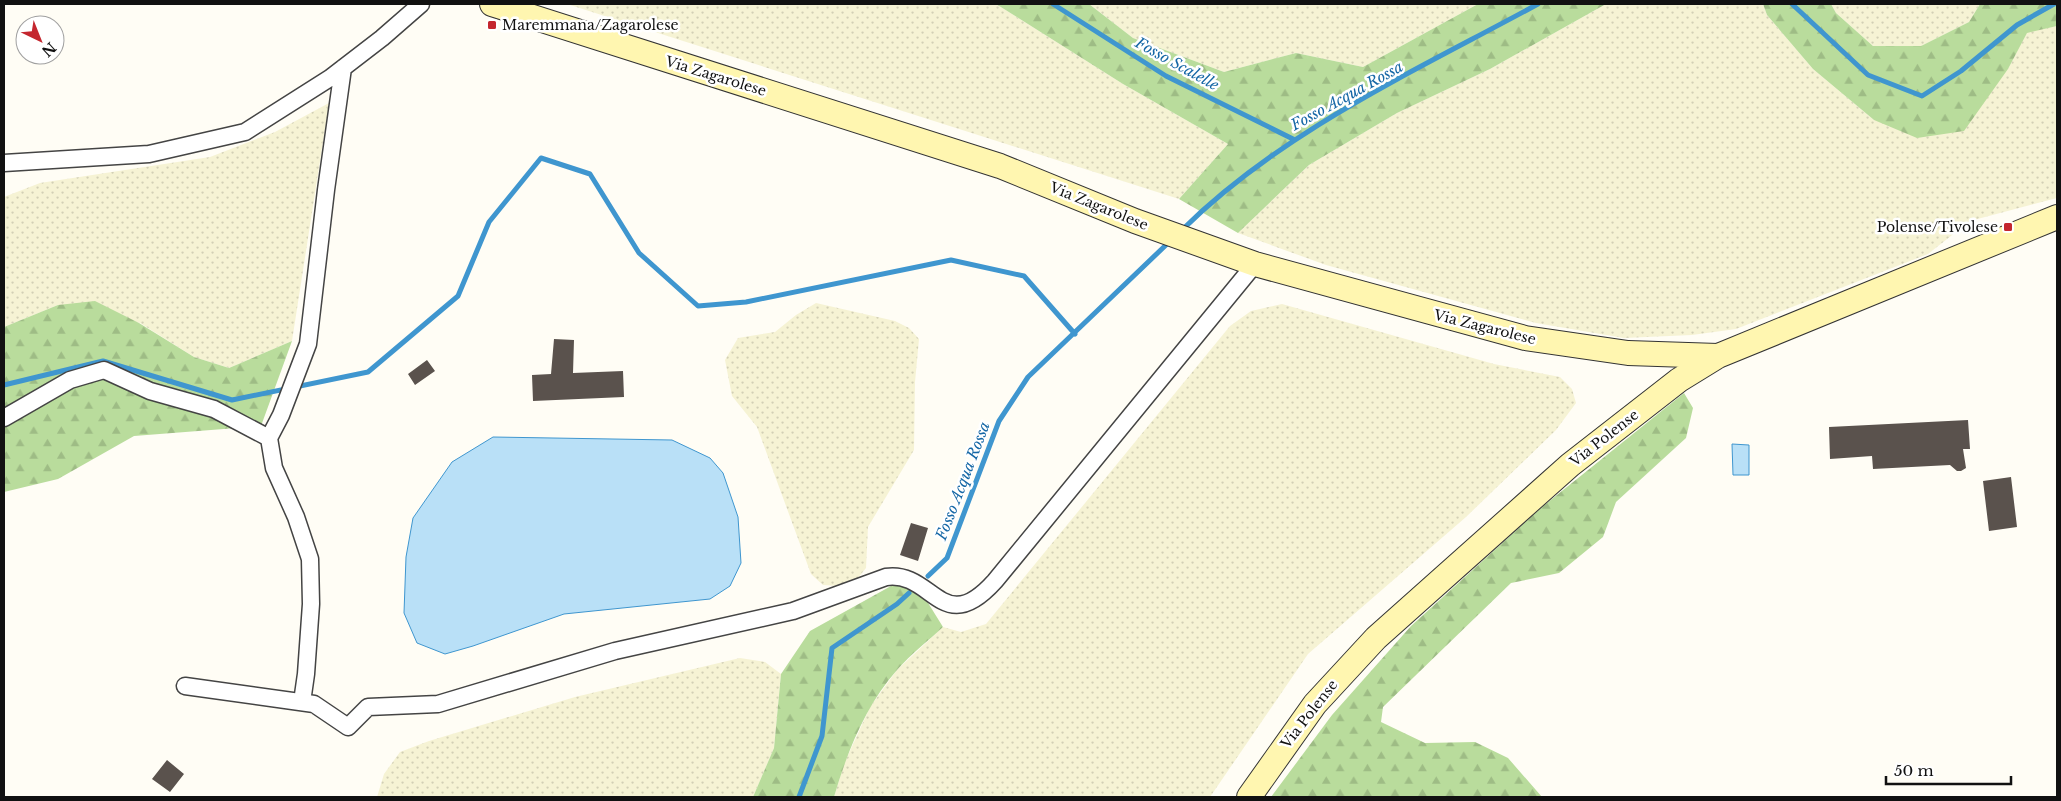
<svg xmlns="http://www.w3.org/2000/svg" width="2061" height="801" viewBox="0 0 2061 801" font-family="'Libre Baskerville',serif">
  <style>
    .farmland { fill: url(#farmland-dots) }
    .forest { fill: url(#forest-firs) }
    .water { fill: #b9e0f7; stroke: #3f96cf }
    .lines { fill: none; stroke-linecap: round; stroke-linejoin: round }
    .stream { stroke: #3f96cf; stroke-width: 5 }
    .building { fill: #5a524d }
    .street-casing { stroke: #444; stroke-width: 19 }
    .secondary-casing { stroke: #333; stroke-width: 26 }
    .street { stroke: #fff; stroke-width: 16 }
    .secondary { stroke: #fff6b0; stroke-width: 24 }
    .poi-dot { fill: #c4262e; stroke: #fff; stroke-width: 2 }
    .labels { text-anchor: middle; stroke-width: 5; stroke-linejoin: round; paint-order: stroke }
    .poi-label { font-size: 14px; fill: #111; stroke: #fff; text-anchor: start }
    .street-label { font-size: 14px; fill: #111; stroke: #fff }
    .water-label { font-size: 15px; font-style: italic; fill: #1768a6; stroke: #fff }
  </style>
  <defs>
    <pattern id="farmland-dots" width="8" height="8" patternUnits="userSpaceOnUse" patternTransform="scale(1.25)"><rect width="8" height="8" fill="#f6f3d4"/><path d="M2 2h.1M6 6h.1" fill="none" stroke="#d2cfb5" stroke-width="1.8" stroke-linecap="round"/></pattern>
    <pattern id="forest-firs" width="22" height="20" patternUnits="userSpaceOnUse" patternTransform="scale(1.25)"><rect width="22" height="20" fill="#b9dc9c"/><path d="M5 1l3.5 6h-7zM16 11l3.5 6h-7z" fill="#9ebc85"/></pattern>
  </defs>
  <rect width="100%" height="100%" fill="#fffdf5"/>
  <path class="farmland" d="M567 4H996L1123 84 1228 144 1179 199Z
    M1089 4H1478L1363 67 1296 53 1224 72 1133 38Z
    M1606 4H1763L1767 15 1813 69 1874 120 2008 69 2027 32 2057 26V198L1970 221 1928 254 1736 329 1692 335 1624 338 1536 323 1326 265 1238 233 1309 165 1397 113 1490 69Z
    M1831 4H1980L1969 22 1921 46H1873L1836 13Z
    M329 103 292 341 229 368 194 357 140 323 58 305 4 327V197L40 183 210 157 275 132Z
    M816 303 895 321 909 328 919 339 915 382 914 450 868 527 866 568 857 579 839 586 823 585 811 574 757 427 732 396 725 360 738 338 775 332 796 315Z
    M1282 304 1494 364 1560 377 1572 389 1576 403 1556 430 1466 517 1308 654 1210 797H834L844 764 870 707 897 670 943 627 961 632 986 624 1230 326 1251 311Z
    M740 658 765 662 781 674 774 748 753 797H377L384 774 400 752 429 741 575 697Z"/>
  <path class="forest" d="M996 4H1089L1133 38 1224 72 1296 53 1363 67 1478 4H1606L1490 69 1397 113 1309 165 1238 233 1179 199 1228 144 1123 84Z
    M1763 4H1831L1836 13 1873 46H1921L1969 22 1980 4H2057V26L2027 33 2008 69 1964 131 1917 138 1874 120 1813 69 1767 15Z
    M95 301 139 323 194 357 229 368 292 341 261 426 134 436 58 479 4 492V327L58 305Z
    M1684 393 1693 408 1686 438 1616 502 1603 537 1559 573 1511 583 1383 707 1381 722 1425 743 1475 742 1508 758 1542 797H1271L1332 715 1411 626 1542 507Z
    M907 584 925 598 943 627C928 641 911 654 897 670 866 705 847 752 834 797H753L774 748 781 674 810 631 891 586Z"/>
  <path class="water" d="M493 437 672 440 710 458 723 473 738 517 741 563 730 586 710 599 564 614 473 646 445 654 417 643 404 613 406 557 413 518 452 462Z
    M1732 444 1749 445V475H1733Z"/>
  <g class="lines">
    <path class="stream" d="M1053 4 1166 76 1293 139
      M1792 4 1868 75 1922 96 1961 71 2017 25 2054 4
      M1182 230C1282 131 1415 71 1538 4
      M4 385 103 361 232 400 368 372 458 296 489 222 541 158 590 174 639 253 698 306 746 302 951 260 1024 276 1075 334
      M928 576 947 558 999 421 1028 377 1167 244
      M799 797 822 736 832 648 897 604 909 593"/>
  </g>
  <path class="building" d="M554 339 574 340 573 373 623 371 624 397 533 401 532 375 551 374Z
    M427 360 435 371 415 385 408 374Z
    M1968 420 1970 449H1963L1966 468 1961 471H1957L1950 465 1873 469 1872 456 1830 459 1829 427Z
    M2011 477 2017 527 1989 531 1983 481Z
    M911 523 928 528 918 561 900 555Z
    M167 760 184 774 170 792 152 779Z"/>
  <g class="lines">
    <g class="street-casing">
      <path id="street" d="M4 163 149 154 245 132 330 78 382 38 421 4
        M4 418 70 380 104 370 150 391 214 409 269 438
        M185 686 314 704 348 727 368 707 438 704 615 651 793 611 886 577C933 570 942 640 995 581L1255 264
        M302 702 306 674 311 604 310 559 296 517 274 468 269 438 281 415 308 344 326 190 343 68"/>
    </g>
    <g class="secondary-casing">
      <path id="secondary" d="M492 4 1000 166 1135 221 1255 264 1525 338 1628 353 1718 356
        M1249 797 1315 704 1376 638 1570 465 1679 380 1718 356 2057 217"/>
    </g>
    <use href="#street" class="street"/>
    <use href="#secondary" class="secondary"/>
  </g>
  <g class="poi-dot">
    <rect x="487" y="20" width="10" height="10" rx="2.5"/>
    <rect x="2003" y="222" width="10" height="10" rx="2.5"/>
  </g>
  <g class="labels">
    <g class="poi-label">
      <text x="502" y="30">Maremmana/Zagarolese</text>
      <text x="1998" y="232" text-anchor="end">Polense/Tivolese</text>
    </g>
    <g class="street-label">
      <text transform="translate(716 76) rotate(17)" y="5">Via Zagarolese</text>
      <text transform="translate(1099 206) rotate(22)" y="5">Via Zagarolese</text>
      <text transform="translate(1485 327) rotate(14)" y="5">Via Zagarolese</text>
      <text transform="translate(1604 438) rotate(-38)" y="5">Via Polense</text>
      <text transform="translate(1309 714) rotate(-52)" y="5">Via Polense</text>
    </g>
    <g class="water-label">
      <text transform="translate(1177 64) rotate(29)" y="5">Fosso Scalelle</text>
      <text transform="translate(1347 96) rotate(-29)" y="5">Fosso Acqua Rossa</text>
      <text transform="translate(963 481) rotate(-69)" y="5">Fosso Acqua Rossa</text>
    </g>
  </g>
  <rect width="2061" height="801" fill="none" stroke="#111111" stroke-width="10"/>
  <g transform="translate(40 40) rotate(137)"><circle r="24" fill="#ffffff" stroke="#a0a0a0"/>
  <path d="M0-4L9 19L0 12L-9 19Z" fill="#c4262e"/>
  <text y="-8" font-size="14" font-weight="bold" text-anchor="middle" fill="#111111">N</text>
  </g>
  <path d="M1886 776v8h125v-8" fill="none" stroke="#111111" stroke-width="2.5"/>
  <text x="1894" y="776" font-size="15" fill="#111111" stroke="#ffffff" stroke-width="4" paint-order="stroke">50 m</text>
</svg>
